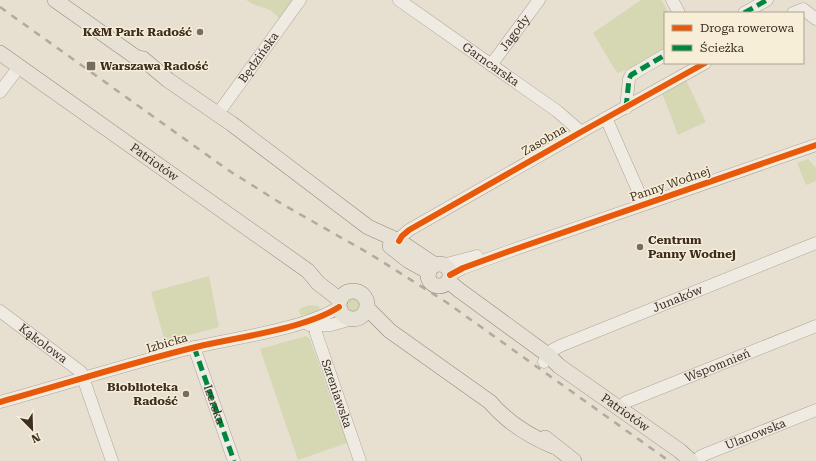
<svg xmlns="http://www.w3.org/2000/svg" width="816" height="461" viewBox="0 0 816 461" font-family="'Roboto Serif',serif">
  <style>
    .green { fill: #d6d7b3 }
    .lines { fill: none; stroke-linecap: round; stroke-linejoin: round }
    .minor-casing { stroke: #ada599; stroke-width: 13 }
    .major-casing { stroke: #928b80; stroke-width: 16 }
    .minor { stroke: #efebe3; stroke-width: 12 }
    .major { stroke: #e6e1d4; stroke-width: 15 }
    .rail { stroke: #afaaa2; stroke-width: 2.5; stroke-dasharray: 7 7; stroke-linecap: butt }
    .quiet { stroke: #00873e; stroke-width: 5; stroke-dasharray: 10 5; stroke-linecap: butt }
    .cycleway-casing { stroke: #f7eed8; stroke-width: 8 }
    .cycleway { stroke: #e8590c; stroke-width: 6 }
    .poi-dot { fill: #786c5e; stroke: #f7eed8; stroke-width: 1.5 }
    .labels { text-anchor: middle; stroke-width: 3; stroke-linejoin: round; paint-order: stroke }
    .poi-label { font-size: 12px; font-weight: bold; fill: #3d2e20; stroke: #f7eed8; text-anchor: end }
    .street-label { font-size: 12px; fill: #3d2e20; stroke: #f7eed8 }
  </style>
  <rect width="100%" height="100%" fill="#e7e0d1"/>
  <path class="green" d="M246 0H297L283 20C277 17 275 13 270 10 261 6 256 7 246 0Z
    M641 0H661L669 13H665V48L632 68 617 73 593 33Z
    M686 80 706 122 678 135 662 93Z
    M808 159 816 168V181L806 185 797 163Z
    M209 276 219 327 165 342 151 292Z
    M346 305a7 7 0 1 1 14 0a7 7 0 1 1-14 0Z
    M309 305 318 306 322 311 317 314 300 315 299 309Z
    M306 336 310 339 339 422 344 423 350 442 298 460 260 349Z"/>
  <g class="lines">
    <g class="minor-casing">
      <g id="minor">
        <path id="s1" d="M399 0 557 111 581 132"/>
        <path d="M672 0 679 13"/>
        <path d="M744 13 767 0"/>
        <path d="M793 13 803 9 816 19"/>
        <path id="s2" d="M491 65 539 0"/>
        <path d="M0 92 19 67"/>
        <path d="M626 108 629 79 631 75 665 55"/>
        <path id="s3" d="M217 115 300 0"/>
        <path d="M606 118 644 204"/>
        <path d="M399 241 402 236 409 230 581 132 705 63"/>
        <path d="M443 265 477 256"/>
        <path d="M450 275 463 268 507 252 816 145"/>
        <path id="s4" d="M0 311 81 372 112 461"/>
        <path d="M309 325H331L352 319"/>
        <path id="s5" d="M316 326V333L360 461"/>
        <path d="M194 347 234 461"/>
        <path id="s6" d="M544 362 551 351 560 346 816 243"/>
        <path d="M0 402C65 384 130 363 196 347 238 337 305 329 339 307"/>
        <path id="s7" d="M620 408 626 402 816 326"/>
        <path id="s8" d="M697 461 701 456 816 410"/>
      </g>
    </g>
    <g class="major-casing">
      <g id="major">
        <path d="M55 0 137 58 143 59 168 80 232 124 368 227 399 241 435 265"/>
        <path id="s9" d="M0 53 308 271 318 283 340 300"/>
        <path d="M390 246 409 261 429 272"/>
        <circle cx="439" cy="275" r="11"/>
        <path id="s10" d="M448 281 459 290 548 355 559 366 680 451 691 461"/>
        <circle cx="353" cy="305" r="14"/>
        <path d="M367 308 390 331 490 402C507 422 529 436 553 446"/>
        <path d="M545 438 574 461"/>
      </g>
    </g>
    <use href="#minor" class="minor"/>
    <use href="#major" class="major"/>
    <path class="rail" d="M0 7 228 170 282 204 370 254 446 302 669 461"/>
    <g class="quiet">
      <path d="M744 13 767 0"/>
      <path d="M626 108 629 79 631 75 665 55"/>
      <path id="s11" d="M194 347 234 461"/>
    </g>
    <g class="cycleway-casing">
      <path id="cycleway" d="M399 241 402 236 409 230 581 132 705 63
        M450 275 463 268 507 252 816 145
        M0 402C65 384 130 363 196 347 238 337 305 329 339 307"/>
    </g>
    <use href="#cycleway" class="cycleway"/>
  </g>
  <g class="poi-dot">
    <circle cx="200" cy="32" r="4"/>
    <rect x="86" y="61" width="10" height="10" rx="2"/>
    <circle cx="640" cy="247" r="4"/>
    <circle cx="186" cy="394" r="4"/>
  </g>
  <g class="labels">
    <g class="poi-label">
      <text x="192" y="36">K&amp;M Park Radość</text>
      <text x="100" y="70" text-anchor="start">Warszawa Radość</text>
      <text x="648" y="244" text-anchor="start">Centrum<tspan x="648" dy="14">Panny Wodnej</tspan></text>
      <text x="178" y="391">Bioblioteka<tspan x="178" dy="14">Radość</tspan></text>
    </g>
    <g class="street-label">
      <text dy="4" stroke="none"><textPath href="#s2" startOffset="40">Jagody</textPath></text>
      <text dy="4" stroke="none"><textPath href="#s3" startOffset="71">Będzińska</textPath></text>
      <text dy="4" stroke="none"><textPath href="#s1" startOffset="112">Garncarska</textPath></text>
      <text transform="translate(544 140) rotate(-30)" y="4">Zasobna</text>
      <text dy="4" stroke="none"><textPath href="#s9" startOffset="189">Patriotów</textPath></text>
      <text transform="translate(670 184) rotate(-19)" y="4">Panny Wodnej</text>
      <text dy="4" stroke="none"><textPath href="#s6" startOffset="150">Junaków</textPath></text>
      <text dy="4" stroke="none"><textPath href="#s4" startOffset="54">Kąkolowa</textPath></text>
      <text transform="translate(167 343) rotate(-16)" y="4">Izbicka</text>
      <text dy="4" stroke="none"><textPath href="#s7" startOffset="107">Wspomnień</textPath></text>
      <text dy="4" stroke="none"><textPath href="#s5" startOffset="71">Szreniawska</textPath></text>
      <text dy="4" stroke="none"><textPath href="#s11" startOffset="61">Izerska</textPath></text>
      <text dy="4" stroke="none"><textPath href="#s10" startOffset="221">Patriotów</textPath></text>
      <text dy="4" stroke="none"><textPath href="#s8" startOffset="65">Ulanowska</textPath></text>
    </g>
  </g>
  <rect x="664" y="12" width="140" height="52" fill="#f7eed8" stroke="#ada18e"/>
  <rect x="672" y="25" width="20" height="6" fill="#e8590c" stroke="#ada18e"/>
  <text x="700" y="32" font-size="12" fill="#3d2e20">Droga rowerowa</text>
  <rect x="672" y="45" width="20" height="6" fill="#00873e" stroke="#ada18e"/>
  <text x="700" y="52" font-size="12" fill="#3d2e20">Ścieżka</text>
  <g transform="translate(32 429) rotate(157)" stroke="#f7eed8" stroke-width="3" paint-order="stroke">
  <path d="M0-3L7 15L0 10L-7 15Z" fill="#3d2e20"/>
  <text y="-6" font-size="11" font-weight="bold" text-anchor="middle" fill="#3d2e20">N</text>
  </g>
</svg>
